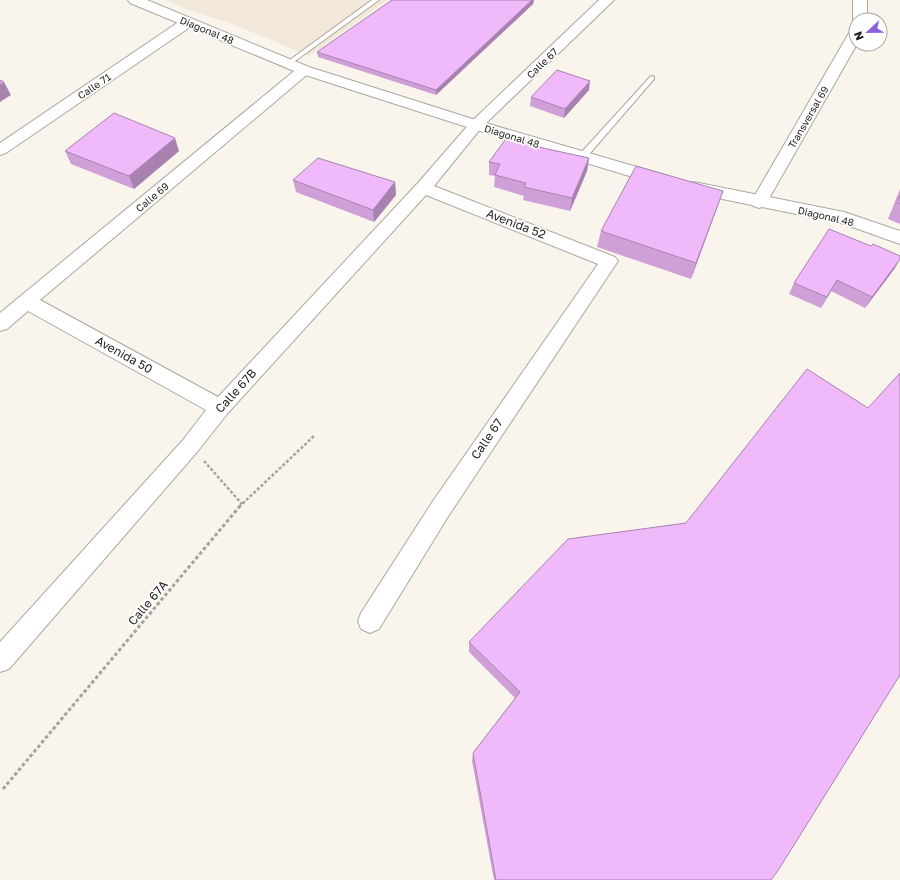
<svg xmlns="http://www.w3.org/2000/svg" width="900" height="880" viewBox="0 0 900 880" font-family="'Golos Text',sans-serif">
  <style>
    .built { fill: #f1e8d9 }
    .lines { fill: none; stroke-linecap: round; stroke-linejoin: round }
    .service-casing { stroke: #aba79f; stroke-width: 2 }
    .minor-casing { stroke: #aba79f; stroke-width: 2 }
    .tertiary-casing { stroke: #aba79f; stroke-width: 2 }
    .path-far1 { stroke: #a6a29c; stroke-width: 2.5; stroke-dasharray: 3 2; stroke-linecap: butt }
    .path { stroke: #a6a29c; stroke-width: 3; stroke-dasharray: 3.5 2.5; stroke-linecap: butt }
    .service { fill: #fff; fill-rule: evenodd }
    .minor { fill: #fff; fill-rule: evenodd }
    .tertiary { fill: #fff; fill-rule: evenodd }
    .wall { fill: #cea0d7 }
    .shaded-wall { fill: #a882af }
    .building { fill: #f0bafa; stroke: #a882af }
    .labels { text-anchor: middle; stroke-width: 3.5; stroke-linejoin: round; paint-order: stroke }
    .far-street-label { font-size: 10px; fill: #1f1e1b; stroke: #fff }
    .street-label { font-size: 12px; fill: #1f1e1b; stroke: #fff }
  </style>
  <rect width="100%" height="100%" fill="#faf5ec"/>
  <path class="built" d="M166 0H388L309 56 230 23 191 11Z"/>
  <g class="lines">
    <g class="service-casing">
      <path id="service" d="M372 0H379L291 64H287V62Z
        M652 76 654 77V79L585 159H579V155L650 77Z"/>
    </g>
    <g class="minor-casing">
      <path id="minor" d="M599 0H614L481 128 434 186 615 257 618 261 449 515 379 629 370 633 361 629 358 621 361 613 433 501 598 264 426 195 227 414 197 452 9 669 0 672V642L183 440 206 410 28 311 7 329 0 331V313L299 67 304 66 309 67 311 70 309 73 40 300 218 397 417 184 471 122Z
        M853 0H867V20H856V23L853 20Z
        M188 18 193 19 195 22 193 25 6 153 0 155V143L183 19Z
        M856 29 857 44 767 202 765 206 759 208 753 206 751 202 849 33 851 30Z"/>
    </g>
    <g class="tertiary-casing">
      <path id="tertiary" d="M128 0H147L309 67 482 122 668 176 671 180 668 184 662 186 656 184 470 128 299 73 130 3Z
        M694 182 844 212 900 231V244L841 223 688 192 685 188 688 184Z"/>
    </g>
    <path class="path-far1" d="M204 461 242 504
      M239 507 314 436"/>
    <path class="path" d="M3 789 240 506"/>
    <use href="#service" class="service"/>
    <use href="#minor" class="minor"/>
    <use href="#tertiary" class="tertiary"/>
  </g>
  <path class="wall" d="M392 0H534L533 4 436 95 318 57 317 52Z
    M589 90 564 118 530 106 531 97Z
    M543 148 589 158 587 171 570 211 523 200 524 196 494 187 495 176 489 175V162Z
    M65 151H179L134 189 71 164Z
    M293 180 395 182 396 195 374 222 296 192Z
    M900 189V224L888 219Z
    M723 191 691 279 597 247 601 231Z
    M895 268 865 308 831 291 821 308 789 294 794 283Z
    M469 642 771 880H494L472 761 473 753 515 698 469 652Z"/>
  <path class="shaded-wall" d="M532 0H534L533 4 436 95V90Z
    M590 81 589 90 564 118 565 109Z
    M4 82 11 95 0 102V85Z
    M175 138 179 151 134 189 129 176Z
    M589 158 587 171 570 211 572 198Z
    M395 182 396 195 374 222 373 210Z
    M723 191 717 208 691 279 696 263Z
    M900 260 895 268 865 308 872 297Z
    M837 280 831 291 821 308 827 297Z"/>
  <path class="building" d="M392 0H532L436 90 317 52Z
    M557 70 590 81 565 109 531 97Z
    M0 80 4 82 0 85Z
    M114 113 175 138 129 176 65 151Z
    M508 136 543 148 589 158 572 198 524 187 526 183 495 175 500 164 489 162Z
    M318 158 395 182 373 210 293 180Z
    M636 166 723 191 696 263 601 231Z
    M900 196V204L897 203Z
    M829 229 871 246 873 244 900 256V259L872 297 837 280 827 297 794 283Z
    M807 369 868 408 900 373V675L779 869 771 880H496L473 753 520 692 469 642 568 539 686 523Z"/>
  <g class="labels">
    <g class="far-street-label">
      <text transform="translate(207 30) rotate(22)" y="4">Diagonal 48</text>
      <text transform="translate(542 63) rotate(-44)" y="4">Calle 67</text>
      <text transform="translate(94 86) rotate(-34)" y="4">Calle 71</text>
      <text transform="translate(808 117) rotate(-60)" y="4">Transversal 69</text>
      <text transform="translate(512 136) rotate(17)" y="4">Diagonal 48</text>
      <text transform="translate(152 197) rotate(-40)" y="4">Calle 69</text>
      <text transform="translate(826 216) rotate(13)" y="4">Diagonal 48</text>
    </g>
    <g class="street-label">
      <text transform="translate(516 224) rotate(21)" y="4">Avenida 52</text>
      <text transform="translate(124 355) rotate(29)" y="4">Avenida 50</text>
      <text transform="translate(236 391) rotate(-48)" y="4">Calle 67B</text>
      <text transform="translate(487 439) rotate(-56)" y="4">Calle 67</text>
      <text transform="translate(148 603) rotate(-50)" y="4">Calle 67A</text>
    </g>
  </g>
  <g transform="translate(868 32) rotate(248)"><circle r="19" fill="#ffffff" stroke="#a5a5a4"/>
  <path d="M0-3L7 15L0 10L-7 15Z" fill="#8b61db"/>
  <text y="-6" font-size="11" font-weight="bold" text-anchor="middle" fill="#1f1e1b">N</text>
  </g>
</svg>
